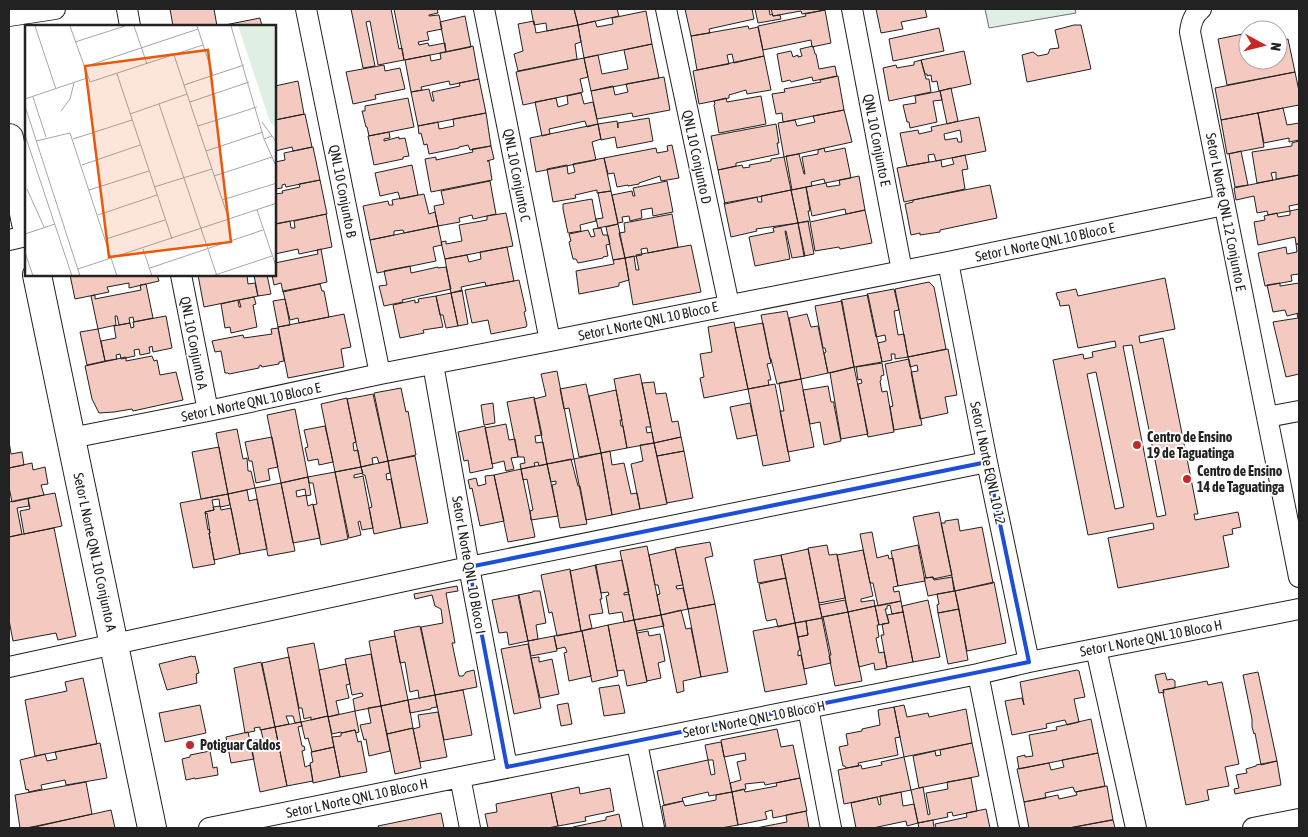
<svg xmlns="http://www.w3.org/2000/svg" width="1308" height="837" viewBox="0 0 1308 837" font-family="'Asap Condensed',sans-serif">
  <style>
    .green { fill: #e0efe3; stroke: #6f6f6f }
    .building { fill: #f3c9c0; stroke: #222; fill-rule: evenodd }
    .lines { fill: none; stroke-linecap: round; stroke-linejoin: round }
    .minor-casing { stroke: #222; stroke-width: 22 }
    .secondary-casing { stroke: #222; stroke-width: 30 }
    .minor { stroke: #fff; stroke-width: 20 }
    .secondary { stroke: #fff; stroke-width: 28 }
    .marked { fill: none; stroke: #1d4ed8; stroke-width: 4; stroke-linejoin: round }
    .poi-dot { fill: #c62828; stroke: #fff; stroke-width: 2 }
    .labels { text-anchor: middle; stroke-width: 4; stroke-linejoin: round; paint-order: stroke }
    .street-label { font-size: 14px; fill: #222; stroke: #fff }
    .poi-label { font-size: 14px; font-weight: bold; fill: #222; stroke: #fff; text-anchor: start }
    .inset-road { fill: none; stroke: #a7a7a7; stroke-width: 1 }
    .view { fill: #e8590c; fill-opacity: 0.15; stroke: #e8590c; stroke-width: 2.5 }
    .inset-edge { fill: none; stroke: #222; stroke-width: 2.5 }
  </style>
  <rect width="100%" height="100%" fill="#fff"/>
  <path class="green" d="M985 9H1075L1076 13 989 28Z"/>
  <path class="building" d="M170 9H214L217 26H173Z
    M351 9H391L399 49 402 48 404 60 378 65 370 21 366 22 375 66 363 68Z
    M394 9H437L438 13 429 15V16L439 15 442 29 427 32 429 40 418 42 419 45 428 43 429 46 445 43 446 52 404 60Z
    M531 9H574L578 25 547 31 546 23 534 25Z
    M574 9H617L619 16 578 25Z
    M685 9H752L754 19 709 29 710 33 691 36Z
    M755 9H769L770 15 772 14 773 16 780 15 781 19 758 23Z
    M771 9H824L825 10 802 14 801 11 773 16Z
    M876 9H925L927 17 901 22 903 29 881 33Z
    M825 10 831 43 812 47 811 40 763 50 758 26 806 16 805 14Z
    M646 11 652 44 584 58 578 25 595 21 597 27 613 24 612 18Z
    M465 16 471 47 446 52 440 22Z
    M260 18 262 26H220Z
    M534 21 536 33 578 25 581 42 575 44 577 59 518 71 514 54 523 51 518 24Z
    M1074 25H1081L1091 69 1027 82 1022 55 1033 52 1038 56 1048 54 1050 49 1059 48 1055 30Z
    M748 26 749 29 758 27 764 56 734 63 732 54 727 55 729 64 697 70 691 36Z
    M939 28 944 51 893 61 889 39Z
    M1248 33V60H1278V35L1283 34 1284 40 1288 39 1295 72 1227 85 1218 39Z
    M652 44 659 78 591 91 584 58 598 55 602 74 628 69 624 50Z
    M473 46 479 79 450 85 449 81 421 87 422 90 411 92 405 60 430 55 431 61 441 59 440 53Z
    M813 46 815 54H816L819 69 835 66 837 76 813 81 812 77 791 82 790 80 782 82 777 54 791 51 793 57 798 55V57L802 56 800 49Z
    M964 51 971 84 939 91 937 81 932 82 931 75 927 76V74H925L921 60Z
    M764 56 771 90 747 94 746 90 729 95V98L699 104 693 71Z
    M584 58 588 77 580 79 583 92 523 105 516 72Z
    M921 60 926 79H929L931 92 889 101 883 68 896 65 897 68 902 67 914 65V62Z
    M384 65 385 71 400 68 405 89 375 95 376 99 353 104 346 72Z
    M1295 72 1299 91V105L1221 120 1215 88Z
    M838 76 844 110 783 122 782 113 776 114 772 94 785 92 784 89 821 82 820 80Z
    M664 77 670 110 633 117 632 113 597 119 591 91 613 86 615 95 628 92 626 84Z
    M479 79 486 113 418 126 411 92 429 89 432 101H434L432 92 460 86 459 83Z
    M298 81 304 114 275 120V86Z
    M951 88 958 121 947 124 940 91Z
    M940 91 942 100 933 101 937 122 910 128 909 122H907L903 105 916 103 915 96Z
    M581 93 584 104 593 102 598 124 587 127 585 121 549 129 550 134 542 136 535 102 556 98 558 107 568 104 567 96Z
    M761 96 766 124 719 133 714 105 715 104 714 101 726 98 727 102Z
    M408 98 414 127 369 136 367 127H366L362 111H365V106Z
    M1283 108 1287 125 1299 123V140L1289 142V138L1264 143 1258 113Z
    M844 110 852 142 784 157 778 123 795 120 797 126 815 122 813 116Z
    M486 113 491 146 470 150 468 145 459 147V148L429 154 427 144 424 145 421 133 419 134 418 126 438 122 439 129 454 126 453 119Z
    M1258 113 1264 147 1227 154 1221 120Z
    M305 114 312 147 293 151 292 147 275 151V120Z
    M979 117 986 151 936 161 934 154 928 155 929 162 907 166 900 133 918 130 919 134 932 131 931 127ZM960 130 962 142H958L957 138 945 140 944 134Z
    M649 118 653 141 617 148 615 137 601 140 598 124 617 121 618 128V123Z
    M598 124 601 139 592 142 596 160 536 172 530 138Z
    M776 124 779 143H777L779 154 736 163V166L718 170 711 136Z
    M389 132 390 138 384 139V141L399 137V139L405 138 409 156 403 157V159L374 165 368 136Z
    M1299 141V175L1276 179V172L1271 173 1273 180 1257 183 1252 152 1292 146V143Z
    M672 145 679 178 661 181 660 176 639 183V184L628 186V185L617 187 614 173 608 174 604 158 656 148 657 153 668 151 667 146Z
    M491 146 494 159 487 161H489L492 180 431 192 425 159 436 157V160L473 152 472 149Z
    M313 147 320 180 286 187 285 184 282 185V188L275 189V162L285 160 284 153Z
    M824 148 825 152 845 148 851 178 825 183 824 179 811 182 812 186 792 190 786 156 799 154 804 174H805L802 157 818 154V150Z
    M1241 151 1248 185 1235 187 1229 154Z
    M965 155 968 169 962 170 965 189 904 202 897 168 941 160 942 167 954 164 952 158Z
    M784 157 791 190 725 204 718 170 742 165 743 168 750 167 749 165 771 161V159Z
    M604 158 611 191 597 193V190L575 195 576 198 553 202 547 169 567 165 568 174 575 172 573 164Z
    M412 165 418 195 400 199 398 192 380 196 375 173Z
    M1299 175V204L1289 206 1290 211 1268 215 1267 211 1257 213 1254 196 1236 200 1234 188Z
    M859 176 865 210 846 214 845 209 812 216 806 187 826 183 827 187 840 185 839 180Z
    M320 180 327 214 276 224 275 194 283 193 282 191 300 187 299 184Z
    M490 181 496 214 473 219 472 215 459 218 460 222 438 226 434 206 444 204 441 191Z
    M667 181 673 212 653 216 652 208 641 210 642 218 630 221 629 216 622 217 623 222 618 223 612 195 632 191 633 196H635L633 188Z
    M990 185 997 218 940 230V232L920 235V233L911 235 905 204 913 202V200Z
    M806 187 810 211H808L810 221 798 223 791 190Z
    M791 190 798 223 756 229 757 231 731 237 724 203 757 197 758 202H762L761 196Z
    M611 191 618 224 598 228 596 219 603 218 598 193Z
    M424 194 429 214 435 212 438 226 404 233 403 230 394 231V235L370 240 363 206 388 201 389 205H393L392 200Z
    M592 199 596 221 580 225 581 231 568 233 563 209V204Z
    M1299 209V244H1296L1295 237 1258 245 1254 222 1265 220 1264 216 1277 213 1278 217 1290 215V211Z
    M865 210 872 243 840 249 839 247 815 251 810 222Z
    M506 213 513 246 445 259 441 242 446 241V244L462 241 459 225 487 220V216Z
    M326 214 332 247 299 254 298 249 275 254V224L290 221 291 228H295L294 221Z
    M672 214 678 247 648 253 647 248 641 249 642 255 625 258 619 233 625 232 624 223Z
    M808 221 814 254 804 256 798 223Z
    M798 223 805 256 792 258 786 231H785L790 259 755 266 749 237 774 232 773 228 777 227Z
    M618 224 625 258 613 260 606 227Z
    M438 226 442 245 433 247 436 261 377 273 370 240Z
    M601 228 603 235H608L610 244 606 245 608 256 603 257V258L578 263 576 259H573L569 242 571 241 569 234 588 230 591 237 595 236 593 229Z
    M1296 244H1299V274L1291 275 1292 281 1265 286 1258 253 1286 247 1287 254 1297 252Z
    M691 245 701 292 633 305 625 258 634 256 636 270H639L636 255Z
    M507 247 514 281 486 286 485 282 461 287 462 291 451 293 445 259 467 255 469 262 481 259 480 252Z
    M321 249 327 282 283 292 281 283 274 285 272 275H275V263L318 254 317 250Z
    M625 258 629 280 619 283V286L610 288 579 294 576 271 614 264 613 260Z
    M410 266 411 273 438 267V268L446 267 451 289 402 300 403 302 384 306 379 286 387 285 384 271Z
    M70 275H157L159 281 129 288V283L107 287 109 292 75 299Z
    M198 275H247L248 284 255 283 258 296 204 307Z
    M254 275H267L271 294 258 296Z
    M1165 278 1175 329 1139 336 1140 343 1163 338 1198 514H1194L1195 520 1238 512 1241 527 1232 529 1233 534 1223 536 1229 567 1118 588 1108 538 1154 529 1153 523 1088 535 1053 360 1083 354 1084 359 1093 357 1092 352 1116 347 1115 341 1078 348 1069 305 1060 306 1059 300H1058L1056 293 1076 289 1078 296ZM1132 345 1166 515 1157 517 1123 346ZM1096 372 1124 507 1115 509 1087 374Z
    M519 280 526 311 524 312 527 325 526 327 491 334 488 320 472 323 465 290Z
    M929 282 934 287 946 349 908 357 895 289Z
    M1280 283V286L1299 283V313L1287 316 1285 310 1273 312 1267 285Z
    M146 284 153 318 134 322 133 317 129 318 130 323 119 325 117 316H115L116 325 98 329 91 296 95 295V299L141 290 140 285Z
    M320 284 322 291H324L329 317 299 323 298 318 290 320 283 291Z
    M894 289 899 310 894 311 898 335 904 334 908 357 895 359V354H891L892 360 882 362 878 343 886 341 885 335 876 337 867 294Z
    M462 290 468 324 458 326 451 293Z
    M451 293 458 326 446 328 443 315H440L436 296Z
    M868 295 882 362 854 367 841 300Z
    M436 296 443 327 423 330 424 333 400 338 393 305 415 300V303L419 302 418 299Z
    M254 297 256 304 253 305 257 327 231 333 230 327 225 328 221 304 238 300 239 307H241L239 300Z
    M285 299 290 325 278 327 273 301Z
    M842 301 854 367 828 373 824 353 826 352 825 348H823L815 306Z
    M787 311 801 379 777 384 771 359H770L761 315Z
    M1299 313V374L1286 377 1273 322 1298 318 1297 314Z
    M344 314 351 347 341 349 344 367 288 378 278 327Z
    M807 314 811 327 818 326 828 373 801 379 789 318Z
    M166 316 172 348 153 352 152 346 151 347H149L150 353 140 355 139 349 134 350 135 356 121 359 120 354 116 355 117 359 105 361 101 341 116 338 114 326 130 323 131 328 134 327 133 322Z
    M734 322 748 389 704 398 700 378 704 377 700 354 712 352 708 327Z
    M763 323 771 363 767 364 771 380H768L769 385 748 389 735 328Z
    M278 328 284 361 279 362V364L262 367 261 365 259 366V368L229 374 228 373H225L221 351 215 352 212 341 243 335 244 338 272 334 271 329Z
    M98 329 105 361 87 365 80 332Z
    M948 349 957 395 945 397 948 413 920 419 911 372 918 371 917 365 910 367 908 357Z
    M152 356 154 361 157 360 160 375 176 372 183 400 133 411 132 409 114 412 99 413 92 399 85 366 126 357V361Z
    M909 359 922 425 894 430 890 407 893 406 885 364Z
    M882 363 884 375 881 376V380L880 381 882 392 887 391 894 432 868 437 858 384 862 383 861 379 858 380 856 367Z
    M854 367 868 434 841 439 830 373Z
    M557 371 574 459 547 464 534 399 546 396 541 374Z
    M640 374 651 427H646L647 433 652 432 654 443 627 448 614 379Z
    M801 379 814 447 788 452 780 411H784L779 383Z
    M654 382 656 394 666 393 672 422 678 421 681 437 654 443 642 383Z
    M586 384 601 453 579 457 569 408 564 409 560 389Z
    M775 384 790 461 763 466 748 389Z
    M828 386 831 402H834V405L841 441 824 445 820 422 810 424 803 390Z
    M401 388 406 412 408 411 416 455 388 461 374 393Z
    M616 390 622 420H620L621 426H623L627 448 601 453 589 396Z
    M373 394 388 461 379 463 377 457 372 458 373 464 361 467 347 399Z
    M534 397 542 435 535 436 536 443 543 442 547 464 539 466 538 462 534 463 535 466 521 469 520 464 525 463 524 457H518L507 402Z
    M347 398 356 442 353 443 354 451 358 450 361 467 335 472 321 404Z
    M493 403 495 423 484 425 481 405Z
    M750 403 757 435 737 439 730 407Z
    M295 409 308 477 281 483 267 415Z
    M506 424 509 440 515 439 518 457 511 458 514 469 506 471 504 461 492 464 485 428Z
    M325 426 333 462 319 465 318 459 308 461 305 448 308 447 304 430Z
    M485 426 493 468 470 473 468 460 464 461 458 432Z
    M237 429 243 459 247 458 248 471H251L255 488 228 494 216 433Z
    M272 437 278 467 268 469 270 480 256 483 252 461H249L245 442Z
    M681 437 684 451 657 456 654 443Z
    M9 441 11 454 22 452 24 465 9 468Z
    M654 443 667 504 640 509 631 464 643 461 640 445Z
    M219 447 228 494 201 499 192 452Z
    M610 451 612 465 624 463 631 494 637 493 640 509 612 515 601 453Z
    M684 451 693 498 667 503 657 456Z
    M601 453 612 515 586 520 574 459Z
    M415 456 428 523 401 528 388 461Z
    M571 459 578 486H580L587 524 560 528 552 485 556 484V481L551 482 547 464Z
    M388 461 390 473 386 474 387 480 391 479 401 528 374 534 369 508 372 507 365 475H363L361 467Z
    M32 463 33 470 45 467 48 484 41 485 44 495 12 502 9 487V468Z
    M547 464 558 516 531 520 530 511 533 510 527 479 523 480 521 469Z
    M361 467 363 473 354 475V478L363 476 373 528 362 530 360 521 358 522 361 535 349 538 335 472Z
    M521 469 535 537 508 542 494 475Z
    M335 472 348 539 321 545 313 505 317 504 313 483H309L308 477Z
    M494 475 504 521 480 526 472 488 470 489 468 480 476 478 478 486 486 484 485 476Z
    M308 477 311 495 306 496 305 489 296 491 297 497 306 495 308 506 313 504 320 538 293 543 281 483Z
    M281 483 295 551 268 556 255 488Z
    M247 490 249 501 257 499 267 549 240 554 228 494Z
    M55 493 62 526 24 534 20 511 30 509 28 498Z
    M228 494 230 505 220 507 219 499 212 500 214 510 205 512 208 530 209 529 210 533H209L215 564 193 568 180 503Z
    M28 498 29 506 17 508 22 534 9 537V502Z
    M220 506 221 510 231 508 240 554 214 560 209 533H210L207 513 206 514 205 512 214 510 213 507Z
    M939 512 952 575 933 579V577L926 578 913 517Z
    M958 519 960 531 982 527 993 583 955 591 941 523H945V521Z
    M54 528 76 636 58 640 56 633 13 641 9 620V537Z
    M872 532 877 558 888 555 889 559 893 558 898 586 893 587 894 592 899 591 901 601 878 606 873 583H870L860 534Z
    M710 542 713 556 705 558 715 604 688 609 675 548Z
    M827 545 829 555 837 554 845 598 819 603 808 548Z
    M918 545 925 581 898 586 891 551Z
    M647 546 661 615 634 620 620 551Z
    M675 549 683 585 676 586 677 589 683 588 688 609 661 615 657 595 660 594 658 585H655L649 555Z
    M808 549 822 618 795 623 781 555Z
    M863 550 873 596 861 599V602L874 600 875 606 848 612 837 555Z
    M781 555 786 578 758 583 754 560Z
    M622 560 629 592 624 593V595L629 594 634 620 624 622 622 612 609 614 606 596 609 595 608 592 601 593 595 565Z
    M596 565 601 593 602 599H600L603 613 589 615 592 628 581 631 570 571Z
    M570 569 581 631 557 636 552 612 549 613 541 575Z
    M933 577 934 580 952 577 954 591 928 596 924 578Z
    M786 578 795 623 778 627 776 619 767 621 766 619 759 584Z
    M994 582 1006 643 967 651 955 591Z
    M457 586 458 591 446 593 455 643H452L459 676H463L466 672 474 670 477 687 435 695 421 627 443 623 441 609 435 606 432 595 415 599 414 594Z
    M533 591H540L546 623 536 625 538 639 528 641 518 595 533 592Z
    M955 591 959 609 938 613 937 605 939 604 937 594Z
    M519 595 528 641 509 645 507 632 499 633 492 600Z
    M845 600 848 612 822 617 819 605Z
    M928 600 940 657 913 662 902 606Z
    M901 601 903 612 892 614 890 605 887 606V609H885L889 623 879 625 875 606Z
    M715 604 728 672 701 677 688 609Z
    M875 606 879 625H877L879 637 876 638 879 653 884 652 887 668 875 670 874 663 859 667 848 612Z
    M959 609 968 660 948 664 938 613Z
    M681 610 686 629 691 628 701 677 683 681 684 691 677 693 661 615Z
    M848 612 862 681 835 686 829 656 831 655 823 617Z
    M903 612 913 662 887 667 881 635H884L882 624 889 623 887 615Z
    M661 615 664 626 637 631 634 620Z
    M822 618 831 663 804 669 798 637 808 635 806 621Z
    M634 620 647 682 627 686 624 670 617 671 608 625Z
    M806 621 808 635 798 637 795 623Z
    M795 623 800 650 798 651V656L801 655 807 684 765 692 753 631Z
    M608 625 618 676 592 682 582 631Z
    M420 626 435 695 419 698 418 690 410 692 405 662 400 663 394 631Z
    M582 631 591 676 569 681 564 653 567 652 565 647 557 649 554 636Z
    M648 631 649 636 660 634 665 661 658 663 661 678 647 681 637 633Z
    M395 636 408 700 381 706 369 641Z
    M554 636 557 651 531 656 528 641Z
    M314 643 328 716 311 720V717L304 719 302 708H299L287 648Z
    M528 644 541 708 514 714 501 649Z
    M371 654 381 706 355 711 353 699 363 696 362 693 352 695 345 659Z
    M192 656 193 657 195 656 199 673 196 674 197 676H196L197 683 167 690 159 664Z
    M289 657 301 722 295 723 293 716H286L289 724 275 727 262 663Z
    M539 657V662L552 659 559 694 540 698 531 658Z
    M261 662 275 727 260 730V727L254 728 255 731 245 733 234 668Z
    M346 664 350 684 346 685 349 698 336 701 339 714 328 717 319 670Z
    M1077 670 1079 671 1085 697 1074 699 1079 722 1067 725 1065 720 1046 724 1047 728 1012 735 1005 701 1022 698 1024 705 1020 682Z
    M1258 672 1277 761 1261 765 1255 733 1254 734 1252 727V719L1243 675Z
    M1165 673 1167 680 1172 679 1175 681V688L1163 690 1164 692 1159 693 1155 675Z
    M83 678 97 744 35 756 25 700 67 691 65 682Z
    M1207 681 1208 685 1222 682 1239 764 1225 767 1229 786 1207 790 1209 800 1186 805 1163 693H1164L1163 690Z
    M619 685 625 713 604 716 599 688Z
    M463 690 472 735 444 740 435 695Z
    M435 695 437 707 431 708V709L410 713 408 700Z
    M408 700 413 728 387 734 381 706Z
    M568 703 572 724 561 726 557 705Z
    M200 705 206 733 165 742 159 713Z
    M904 705 907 717 928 713 929 717 966 709 972 743 904 757 894 707Z
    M381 706 390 751 369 756 366 739 364 740 360 725 371 723 368 708Z
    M894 707 900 737 895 738 898 755 858 763 859 766 846 768 845 766H843L839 747 848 745 846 734 862 731V729L880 725 878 710Z
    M355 711 359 732 356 733 355 730 342 733 341 732 332 734 328 717Z
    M438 712 447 757 420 762 413 729 420 727 418 715Z
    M328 716 334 747 312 752 308 738 305 739 301 722Z
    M1091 719 1098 753 1019 769 1017 757 1025 755V757L1033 756 1029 735 1057 730 1056 727Z
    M301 722 302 726 298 727 302 746H304L305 750 302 751 305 767 310 765 313 781 287 786 275 727Z
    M275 727 287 786 260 792 250 741 263 739 261 730Z
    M413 728 421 768 395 774 387 734Z
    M777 729 781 747 793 745 800 778 765 785 764 782 745 784 746 789 732 792 730 783 741 780 737 762 746 760 745 753 724 757 721 740Z
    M355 730 358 742 361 741 367 772 340 777 332 737 341 736V733Z
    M248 732 254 759 231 763 226 737Z
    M721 742 732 792 709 796 708 792 682 798 683 801 664 805 657 771 708 760 705 745ZM708 760H713L715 774 711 775Z
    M100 743 107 778 66 785 65 780 41 785 42 789 29 792 28 789 26 790 20 760 45 754 47 761 57 759 55 752Z
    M972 743 979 776 919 788 913 756 935 751 936 756 941 755 940 750Z
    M334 747 340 777 313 783 310 763 313 762 311 752Z
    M210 751 213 768 217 767 218 775 195 779V778L186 780 182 759 190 757V755Z
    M1098 753 1105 786 1075 792 1073 787 1045 793 1046 798 1024 802 1017 769 1049 763 1051 770 1064 767 1062 760Z
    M904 757 911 790 844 804 838 770 861 765 862 769 882 765 881 762Z
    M1277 761 1281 785 1235 794 1234 789 1239 788 1236 775 1247 773 1246 769 1256 766V765Z
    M800 778 807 811 773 818 772 810 765 812 767 819 738 825 732 792 744 789 745 792 777 786 776 783Z
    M971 778 977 811 953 816 952 812 947 813 948 817 918 823 911 790 923 787 928 815 930 814 926 793 948 789 947 782Z
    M86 782 92 814 35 827 20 828 15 795Z
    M1107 786 1113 820 1069 828H1029L1024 802 1058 795 1059 799 1077 795 1076 792Z
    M579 787 580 794 610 788 614 811 585 817 586 821 558 826 551 793Z
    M732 792 738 825 721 828H666L662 806 683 801 685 806 716 800V795Z
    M901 792 903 806 914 804 918 823 907 826 906 821 873 828H856L851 803 877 797 879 805 881 804 880 796Z
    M551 793 558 826 548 828H488L485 814 497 812 496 804Z
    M986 809 990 828H936L935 824 967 817 966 813Z
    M111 810 115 828H27L93 814Z
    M806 811 809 828H756L787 822 786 815Z
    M441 813 444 828H379L378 826Z
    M619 814 622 828H573V827L606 820V817Z
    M933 820 934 828H919L918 823Z
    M1111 820H1113L1115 828H1069Z"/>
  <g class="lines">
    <g class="minor-casing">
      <path id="minor" d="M127 9 130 26
        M306 9 380 374
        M484 9 550 341
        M666 9 729 305
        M852 9 902 271
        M1201 9C1193 15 1191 23 1190 32L1299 577
        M9 16 55 9
        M9 240 26 236
        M948 262 987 462 1029 662
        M181 275 208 411
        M433 364 469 567 507 767
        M1267 417 1299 411
        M71 438 208 411 380 374 550 341 948 262 1224 205
        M1096 649 1136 828
        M9 667 469 567 987 462
        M978 674 1009 828
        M808 708 831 828
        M637 743 654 828
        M460 777 470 828
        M209 828C465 775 722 726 978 674L1029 662 1299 609
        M1253 828 1299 819"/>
    </g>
    <g class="secondary-casing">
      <path id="secondary" d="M9 138 26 223
        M37 275 152 828"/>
    </g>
    <use href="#minor" class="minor"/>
    <use href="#secondary" class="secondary"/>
  </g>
  <path class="marked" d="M987 462 1029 662 507 767 469 567Z"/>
  <g class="poi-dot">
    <circle cx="1137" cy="445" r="5"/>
    <circle cx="1187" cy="479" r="5"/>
    <circle cx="190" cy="745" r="5"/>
  </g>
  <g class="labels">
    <g class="street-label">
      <text transform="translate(877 140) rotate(79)" y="5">QNL 10 Conjunto E</text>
      <text transform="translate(697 157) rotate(78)" y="5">QNL 10 Conjunto D</text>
      <text transform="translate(517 175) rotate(79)" y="5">QNL 10 Conjunto C</text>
      <text transform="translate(343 191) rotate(79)" y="5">QNL 10 Conjunto B</text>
      <text transform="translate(1226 212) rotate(79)" y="5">Setor L Norte QNL 12 Conjunto E</text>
      <text transform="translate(1045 242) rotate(-12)" y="5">Setor L Norte QNL 10 Bloco E</text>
      <text transform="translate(648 321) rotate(-12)" y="5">Setor L Norte QNL 10 Bloco E</text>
      <text transform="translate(194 343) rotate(79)" y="5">QNL 10 Conjunto A</text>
      <text transform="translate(251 402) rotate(-12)" y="5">Setor L Norte QNL 10 Bloco E</text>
      <text transform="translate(988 463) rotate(78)" y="5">Setor L Norte EQNL 10 12</text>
      <text transform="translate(95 552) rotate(78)" y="5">Setor L Norte QNL 10 Conjunto A</text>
      <text transform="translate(469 565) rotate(80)" y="5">Setor L Norte QNL 10 Bloco I</text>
      <text transform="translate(1151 638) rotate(-11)" y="5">Setor L Norte QNL 10 Bloco H</text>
      <text transform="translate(754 719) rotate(-11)" y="5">Setor L Norte QNL 10 Bloco H</text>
      <text transform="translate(357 798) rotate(-12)" y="5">Setor L Norte QNL 10 Bloco H</text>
    </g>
    <g class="poi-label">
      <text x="1147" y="442">Centro de Ensino<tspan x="1147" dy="16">19 de Taguatinga</tspan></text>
      <text x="1197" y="476">Centro de Ensino<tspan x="1197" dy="16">14 de Taguatinga</tspan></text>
      <text x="200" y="750">Potiguar Caldos</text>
    </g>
  </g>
  <g transform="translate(25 25)">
    <rect width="251" height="251" fill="#fff"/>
    <path d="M213 1H251V103L245 97Z" fill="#e0efe3"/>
    <path class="inset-road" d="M10 1 31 64M45 1 65 57 178 20M109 1 122 39M172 1 188 50M206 1 239 114M50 17 100 1M149 30 204 195M59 42 173 4M92 49 147 214M159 60 219 40M8 72 21 112M0 74 62 53M165 77 224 57M134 79 192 251M0 81 55 251M36 86 45 74 49 58M105 89 162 69M237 97 247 111M173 101 232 82M0 110 47 251M48 114 107 95M11 116 45 108 92 251M252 118 247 111 239 114 252 143M181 126 238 107M57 140 115 120M189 151 247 132M129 162 187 144M2 164 19 202M64 165 124 146M197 175 252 158M232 185 252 244M73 190 132 170M0 209 30 199M81 214 140 195M118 224 127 251M0 227 8 251M125 243 238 205M53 244 252 178M187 251 247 231"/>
    <path class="view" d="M183 25 206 217 84 232 60 41Z"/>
    <rect width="251" height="251" class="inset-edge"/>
  </g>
  <rect width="1308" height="837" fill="none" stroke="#222222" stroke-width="20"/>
  <g transform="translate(1263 45) rotate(97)"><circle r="24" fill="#ffffff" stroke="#a7a7a7"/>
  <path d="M0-4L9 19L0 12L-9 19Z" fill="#c62828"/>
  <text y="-8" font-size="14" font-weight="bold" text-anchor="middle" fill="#222222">N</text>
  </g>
</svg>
